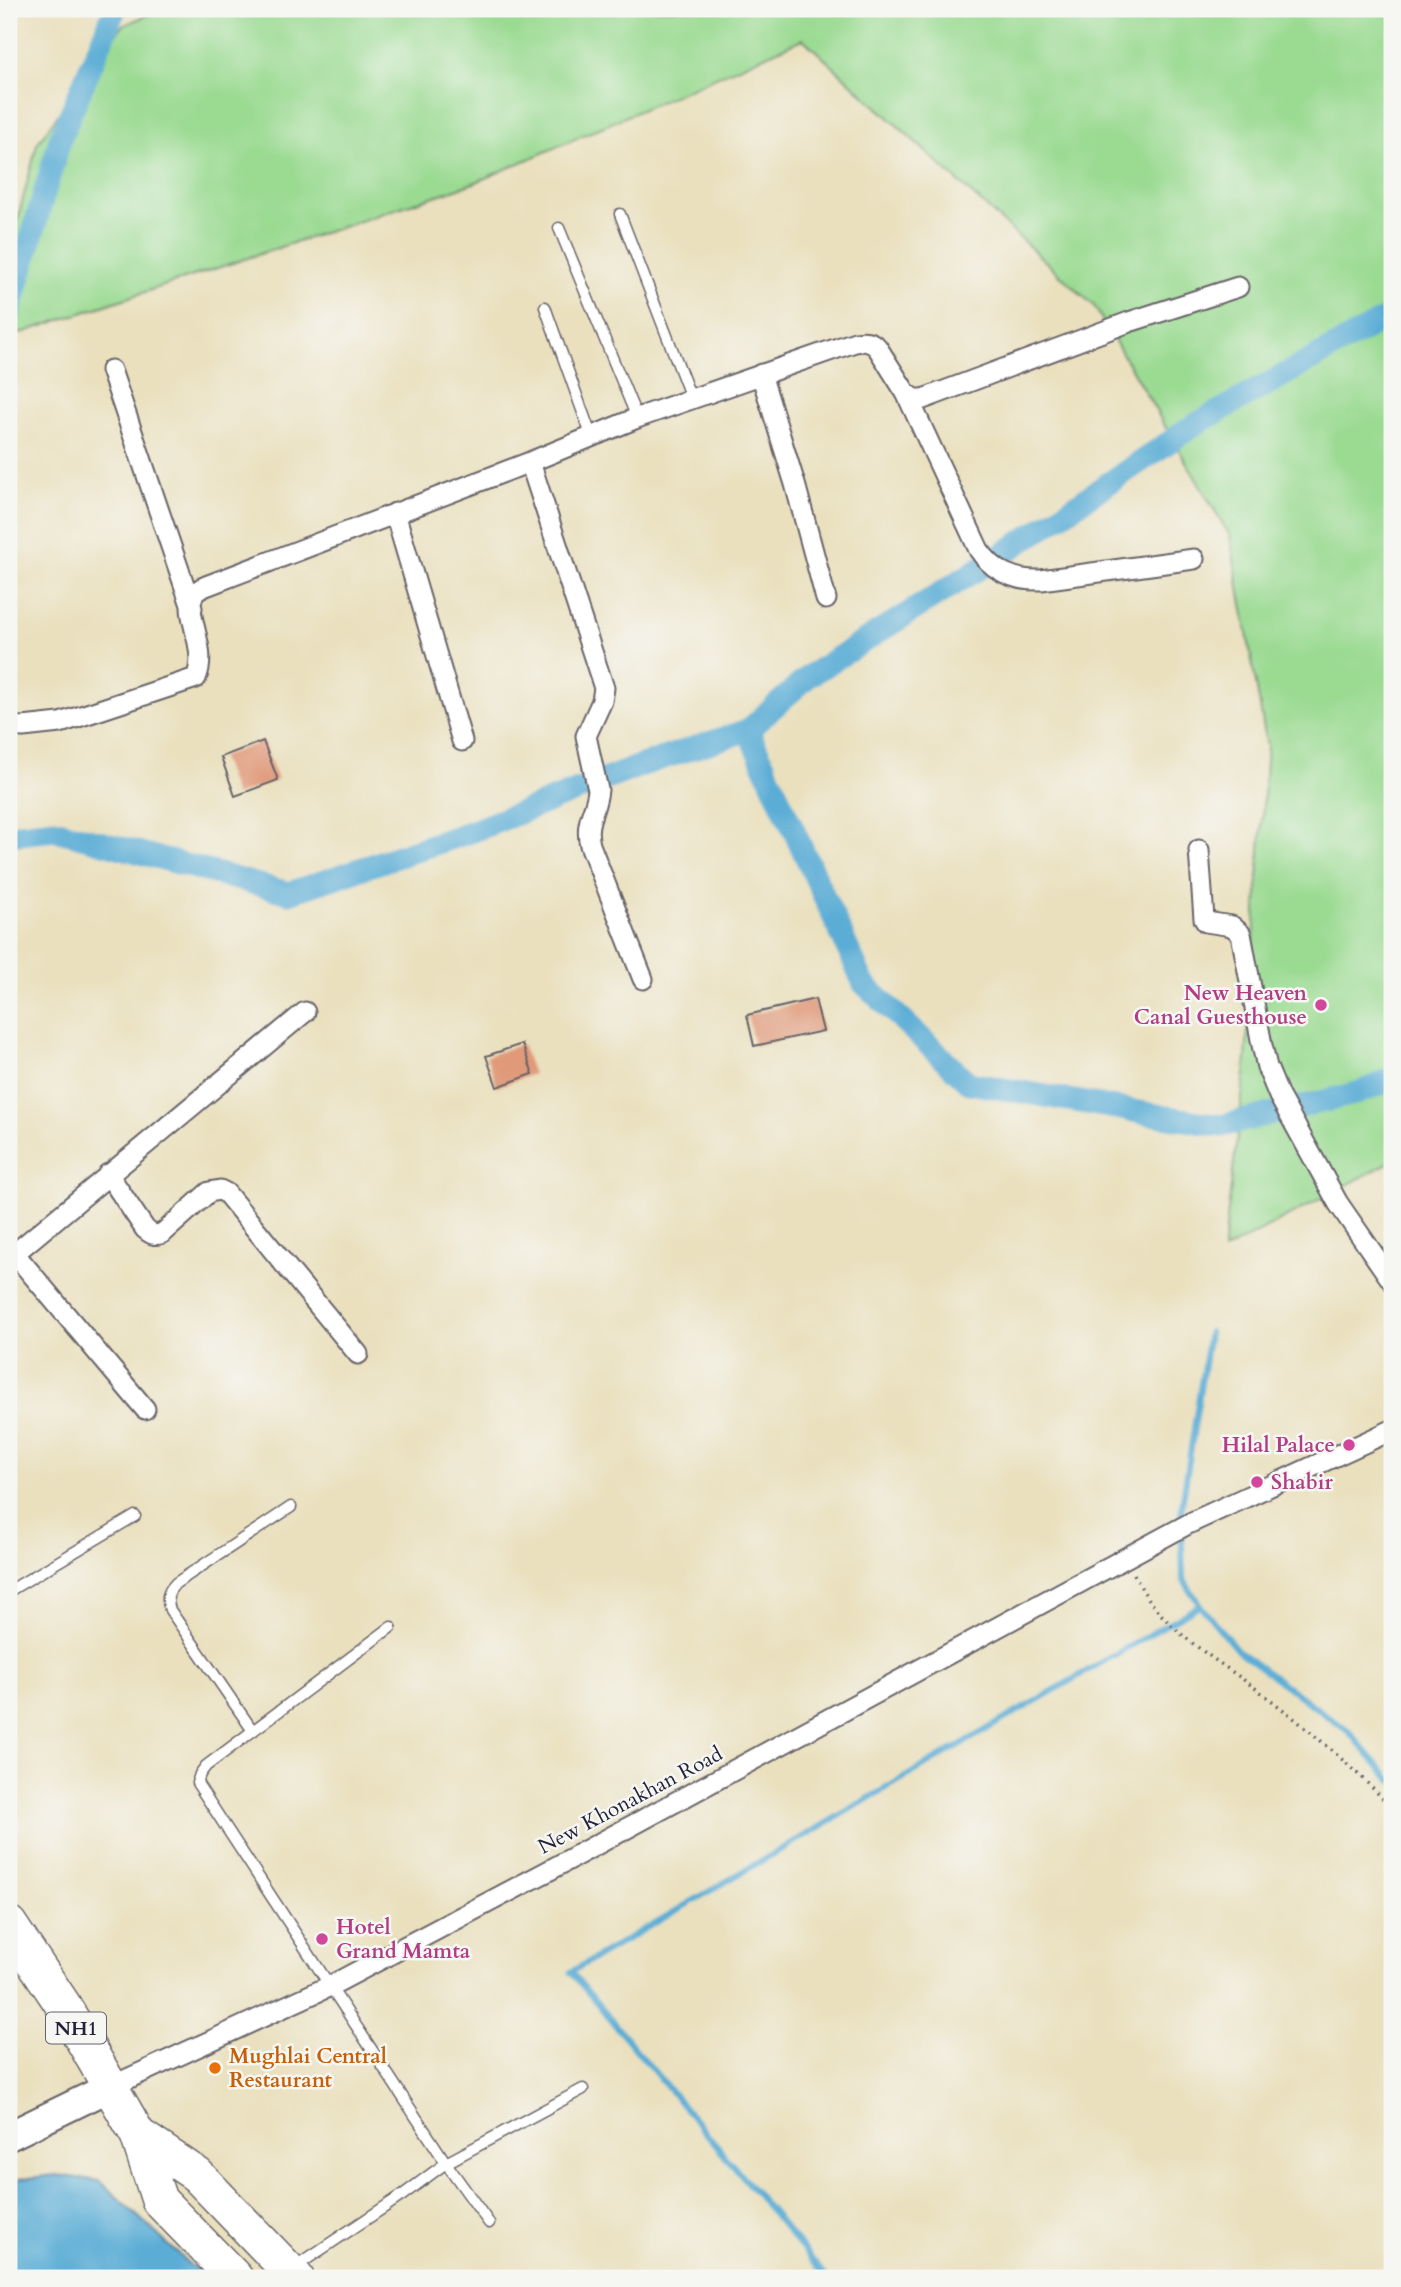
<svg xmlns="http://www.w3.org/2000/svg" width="1401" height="2287" viewBox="0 0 1401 2287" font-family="Cardo,serif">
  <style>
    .green { fill: #9ada91; stroke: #5e7e66; stroke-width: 2 }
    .water { fill: #5badd6; stroke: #3e6888; stroke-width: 2 }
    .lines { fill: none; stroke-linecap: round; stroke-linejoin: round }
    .stream { stroke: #5badd6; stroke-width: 6 }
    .canal { stroke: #5badd6; stroke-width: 23 }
    .building { fill: #e09a7a }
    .lane-casing { stroke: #686469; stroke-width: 13 }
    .street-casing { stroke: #686469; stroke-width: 23 }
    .secondary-casing { stroke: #686469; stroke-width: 32 }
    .highway-casing { stroke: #686469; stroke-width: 38 }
    .path { stroke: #686469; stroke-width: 3.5; stroke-dasharray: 2 5; stroke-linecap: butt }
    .lane { stroke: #fff; stroke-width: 10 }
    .street { stroke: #fff; stroke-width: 19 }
    .secondary { stroke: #fff; stroke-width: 28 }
    .highway { stroke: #fff; stroke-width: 35 }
    .hotel-dot { fill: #d1479c; stroke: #f6f6f2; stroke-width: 2.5 }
    .food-dot { fill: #e8710a; stroke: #f6f6f2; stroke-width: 2.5 }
    .labels { text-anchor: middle; stroke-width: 5; stroke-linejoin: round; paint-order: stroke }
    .shield { fill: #f6f6f2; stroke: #626272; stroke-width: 2 }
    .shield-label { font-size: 19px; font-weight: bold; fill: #22223b }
    .hotel-label { font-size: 21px; font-weight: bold; fill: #b23c85; stroke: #f6f6f2; text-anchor: end }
    .street-label { font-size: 21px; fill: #22223b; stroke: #f6f6f2 }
    .food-label { font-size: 21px; font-weight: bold; fill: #c56008; stroke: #f6f6f2; text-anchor: start }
  </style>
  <rect width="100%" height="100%" fill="#f6f6f2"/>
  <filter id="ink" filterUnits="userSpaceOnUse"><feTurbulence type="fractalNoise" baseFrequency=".0143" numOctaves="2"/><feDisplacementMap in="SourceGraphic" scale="14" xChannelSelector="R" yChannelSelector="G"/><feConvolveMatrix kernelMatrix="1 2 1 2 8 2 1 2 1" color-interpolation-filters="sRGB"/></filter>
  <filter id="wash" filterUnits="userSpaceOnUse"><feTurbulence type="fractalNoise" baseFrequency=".00686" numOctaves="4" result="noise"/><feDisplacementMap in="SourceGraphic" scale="28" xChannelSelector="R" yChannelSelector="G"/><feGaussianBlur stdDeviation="1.57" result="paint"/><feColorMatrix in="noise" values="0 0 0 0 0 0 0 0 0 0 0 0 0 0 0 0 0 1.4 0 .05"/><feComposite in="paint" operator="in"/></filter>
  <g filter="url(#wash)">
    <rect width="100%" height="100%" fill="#eae0be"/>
    <path class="green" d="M161 9H1392V1161L1223 1251 1245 1073 1267 746 1230 536 1094 306 803 39 474 183 9 337V253L37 144 122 26Z"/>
    <path class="water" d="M56 2175 100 2181 204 2278H9V2185L19 2179Z"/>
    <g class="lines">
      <path class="stream" d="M1209 1332 1181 1512 1183 1579 1200 1605 1238 1651 1348 1731 1392 1781
        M827 2278 571 1972 1200 1605"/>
      <path class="canal" d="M9 314 61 136 115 9
        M748 730 864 984 969 1083 1221 1126 1358 1093 1392 1079
        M9 835 55 830 289 893 473 831 645 764 748 730 809 676 1029 537 1196 424 1392 315"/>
    </g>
    <g id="blocks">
      <path class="building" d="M263 741 278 780 235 796 221 757Z
        M815 999 823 1031 754 1046 747 1015Z
        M522 1044 533 1074 497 1087 486 1056Z"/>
    </g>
  </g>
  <g filter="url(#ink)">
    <use href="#blocks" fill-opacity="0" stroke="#686469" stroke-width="2"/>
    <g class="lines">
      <g class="lane-casing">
        <path id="lane" d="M620 214 691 398
          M559 228 637 418
          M545 307 591 435
          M9 1591 135 1516
          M391 1627 206 1766 200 1774 197 1783 446 2163 489 2223
          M253 1731 170 1610C166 1598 167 1592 176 1583L291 1507
          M295 2267 404 2194 446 2163 583 2089"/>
      </g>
      <g class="street-casing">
        <path id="street" d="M111 370 192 608
          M761 374 795 484 826 599
          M906 393 915 399H923L1129 322 1238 287
          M530 462 604 688 602 701 586 736 598 790C596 812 584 821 590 845L643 979
          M395 513 462 741
          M9 726 23 727 60 723 196 678C209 649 184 616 193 596 195 591 201 588 206 586L530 462 637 418 855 342C864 341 869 340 877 347L906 393 979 550C994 572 1014 581 1041 580L1194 559
          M1199 850 1204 919 1206 922 1232 926 1241 934 1262 1045 1267 1067 1279 1096 1338 1203 1392 1281
          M108 1174 145 1229C152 1235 155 1236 163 1233L209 1192 220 1190 226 1193 358 1354
          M14 1253 145 1409
          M9 1258 305 1012
          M110 2087 330 1986 548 1871 1190 1523 1392 1430"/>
      </g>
      <g class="secondary-casing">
        <path id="secondary" d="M9 2136 110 2087"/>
      </g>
      <g class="highway-casing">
        <path id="highway" d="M9 1924 63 2005 138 2135 159 2200 235 2278
          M138 2135 197 2175 296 2278"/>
      </g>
      <path class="path" d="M1134 1574C1161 1632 1218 1659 1267 1697 1311 1731 1354 1768 1392 1808"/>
      <use href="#lane" class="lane"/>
      <use href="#street" class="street"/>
      <use href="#secondary" class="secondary"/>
      <use href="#highway" class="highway"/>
    </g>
  </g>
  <g class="hotel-dot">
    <circle cx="1321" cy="1005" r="7"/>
    <circle cx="1349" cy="1445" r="7"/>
    <circle cx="1257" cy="1482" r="7"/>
    <circle cx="322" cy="1939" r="7"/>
  </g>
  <circle class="food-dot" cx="215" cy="2068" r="7"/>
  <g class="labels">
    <rect class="shield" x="46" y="2012.5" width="60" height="31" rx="5"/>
    <g class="shield-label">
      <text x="76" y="2035">NH1</text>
    </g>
    <g class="hotel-label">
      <text x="1307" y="1000">New Heaven<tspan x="1307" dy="24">Canal Guesthouse</tspan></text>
      <text x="1335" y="1452">Hilal Palace</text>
      <text x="1271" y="1489" text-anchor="start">Shabir</text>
      <text x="336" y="1934" text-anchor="start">Hotel<tspan x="336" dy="24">Grand Mamta</tspan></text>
    </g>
    <g class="street-label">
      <text transform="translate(630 1800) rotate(-28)" y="7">New Khonakhan Road</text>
    </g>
    <g class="food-label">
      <text x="229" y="2063">Mughlai Central<tspan x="229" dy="24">Restaurant</tspan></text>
    </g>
  </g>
  <rect width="1401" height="2287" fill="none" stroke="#f6f6f2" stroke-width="35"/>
</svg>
